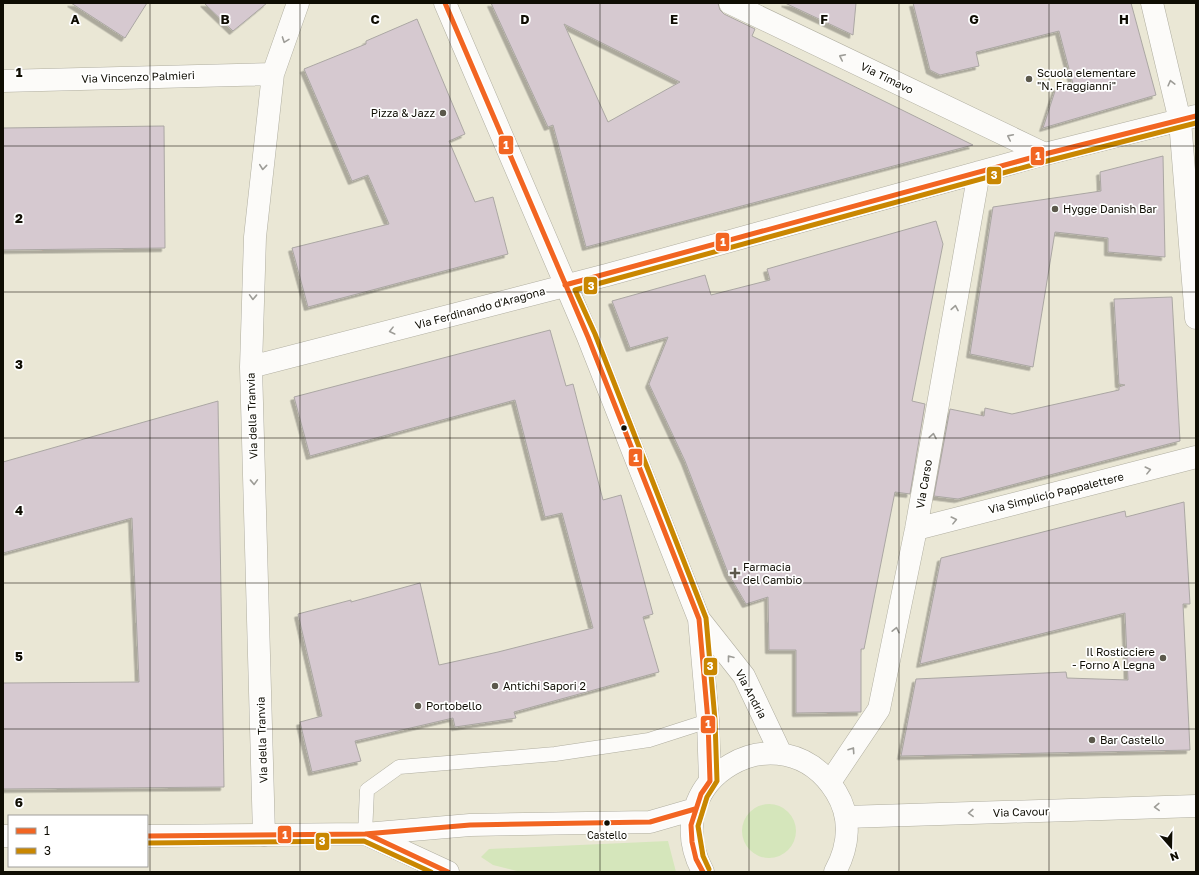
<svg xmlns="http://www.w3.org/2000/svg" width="1199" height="875" viewBox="0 0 1199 875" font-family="'Golos Text',sans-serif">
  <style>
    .green { fill: #d5e6bb }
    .building { fill: #d6c9d0; stroke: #aba7a3; fill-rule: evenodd; filter: url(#shadow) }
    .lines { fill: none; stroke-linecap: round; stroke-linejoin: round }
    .service-casing { stroke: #b0aea0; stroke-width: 15 }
    .minor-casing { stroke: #b0aea0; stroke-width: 23 }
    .tertiary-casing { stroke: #b0aea0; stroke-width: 23 }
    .secondary-casing { stroke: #b0aea0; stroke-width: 23 }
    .service { stroke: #fcfbf9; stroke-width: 14 }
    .minor { stroke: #fcfbf9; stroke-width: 22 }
    .tertiary { stroke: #fcfbf9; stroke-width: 22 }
    .secondary { stroke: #fcfbf9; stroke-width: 22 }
    .bus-1-casing { stroke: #fff; stroke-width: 8 }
    .bus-2-casing { stroke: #fff; stroke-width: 8 }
    .bus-1 { stroke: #f26522; stroke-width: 5 }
    .bus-2 { stroke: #c98701; stroke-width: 5 }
    .oneway { stroke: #9d9c97 }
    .grid { fill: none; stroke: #0f0d03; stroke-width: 1; stroke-opacity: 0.55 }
    .poi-dot { fill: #5c594c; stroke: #fff; stroke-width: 1.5 }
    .bus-dot { fill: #0f0d03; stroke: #fff; stroke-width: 1.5 }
    .labels { text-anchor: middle; stroke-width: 3.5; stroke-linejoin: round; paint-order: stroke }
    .bus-label { font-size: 10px; fill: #0f0d03; stroke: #fff }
    .poi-label { font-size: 11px; fill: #0f0d03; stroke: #fff; text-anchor: start }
    .street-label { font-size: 11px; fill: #0f0d03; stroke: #fff }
    .grid-label { font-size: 13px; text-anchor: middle; font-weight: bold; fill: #0f0d03; stroke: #fff; stroke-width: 3.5; stroke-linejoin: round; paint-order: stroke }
    .line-badge { stroke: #fff; stroke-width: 1.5 }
    .badge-label { font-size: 11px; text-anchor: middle; font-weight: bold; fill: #fff }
  </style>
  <defs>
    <filter id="shadow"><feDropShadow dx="-3.5" dy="3.5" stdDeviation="0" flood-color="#0004"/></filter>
  </defs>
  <rect width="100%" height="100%" fill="#eae7d5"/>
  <path class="green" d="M742 831a27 27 0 1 1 54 0a27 27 0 1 1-54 0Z
    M668 841 676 872H521L493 865 481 857 489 849Z"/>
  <path class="building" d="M71 3H147L125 38Z
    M204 3H267L233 31Z
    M491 3H718L720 10 724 14 755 29 752 36 973 145 586 247 553 125 548 127ZM564 24 680 82 608 122Z
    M785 3H856L853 35Z
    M913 3H1131L1156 95 1043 128 1056 88 1073 84 1059 31 976 52 979 66 940 75 930 70Z
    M417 19 465 134 449 141 475 202 493 197 508 254 308 307 292 248 389 224 368 175 352 181 304 69 366 44V41Z
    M164 126 165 248 3 250V128Z
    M1163 156 1165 257 1108 252V238L1055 232 1033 367 970 354 993 207 1101 191 1100 172Z
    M936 221 943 244 912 401 925 404 910 494 895 492 864 649H861V712L796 713V650H769L768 597 746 604 728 573 685 461 649 384 668 337 630 348 612 301 705 275 711 295 770 280 767 269Z
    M1172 297 1180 441 958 499 934 496 950 409 984 416 985 408 1012 414 1119 390V387L1125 385 1119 384 1114 299Z
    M550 330 566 386 573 384 603 500 621 495 653 614 643 617 659 672 514 712 516 718 455 727 453 718 355 741 361 761 312 772 300 722 322 716 298 614 351 600V602L420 583 439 665 498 652 593 628 562 513 545 517 515 400 310 456 294 397Z
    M218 401 224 787 3 789V683L139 682 132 518 3 553V462Z
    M1184 502 1190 604H1183L1190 750 901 756 916 679 1066 672 1067 678 1128 680 1125 613 920 664 941 558 1125 511 1126 517Z"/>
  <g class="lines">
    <g class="service-casing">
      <path id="service" d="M365 834 367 790 399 767 555 754 649 740 708 721"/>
    </g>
    <g class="minor-casing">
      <path id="minor" d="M730 3 1045 154
        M1152 3 1180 121 1196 318
        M3 81 273 74
        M251 367 607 275 1045 154 1196 116
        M916 529 1196 457
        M830 782 879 709 916 529 979 172
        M264 835 251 367 255 237 273 74 298 3"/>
    </g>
    <g class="tertiary-casing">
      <path id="tertiary" d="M846 817 1196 806"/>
    </g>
    <g class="secondary-casing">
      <path id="secondary" d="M445 3 588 337 699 619 708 721 710 781
        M699 619 744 676 781 754
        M366 834 448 872
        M3 836H9
        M147 836 365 834 470 825 650 822 695 809
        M703 872C653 778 783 706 836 792 852 818 849 846 835 872"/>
    </g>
    <use href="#service" class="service"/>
    <use href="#minor" class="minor"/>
    <use href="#tertiary" class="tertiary"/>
    <use href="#secondary" class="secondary"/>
    <g class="bus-1-casing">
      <path id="bus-1" d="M445 3 588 337 699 619 708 721 710 781 701 794 691 825 692 842 696 859 703 872
        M565 285 1045 154 1196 116
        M367 834 448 872
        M147 836 365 834 470 825 650 822 695 809"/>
    </g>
    <g class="bus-2-casing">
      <path id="bus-2" d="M147 843 364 841 431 872
        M709 869 703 856 698 826 707 797 717 781 715 720 706 618 595 334 575 290 1047 161 1196 123"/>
    </g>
    <use href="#bus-1" class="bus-1"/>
    <use href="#bus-2" class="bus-2"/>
  </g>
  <defs><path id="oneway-chevron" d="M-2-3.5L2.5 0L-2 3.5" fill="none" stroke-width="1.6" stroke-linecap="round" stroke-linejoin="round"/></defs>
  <g class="oneway">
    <use href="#oneway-chevron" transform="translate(285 40) rotate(110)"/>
    <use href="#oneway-chevron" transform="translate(842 57) rotate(-154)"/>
    <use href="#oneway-chevron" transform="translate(1171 83) rotate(-104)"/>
    <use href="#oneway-chevron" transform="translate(1010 137) rotate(-154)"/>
    <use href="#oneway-chevron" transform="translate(263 167) rotate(96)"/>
    <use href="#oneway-chevron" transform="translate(253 297) rotate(92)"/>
    <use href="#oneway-chevron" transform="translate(955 308) rotate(-80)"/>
    <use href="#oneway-chevron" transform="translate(392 331) rotate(166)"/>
    <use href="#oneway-chevron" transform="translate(933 436) rotate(-80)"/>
    <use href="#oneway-chevron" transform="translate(1148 470) rotate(-14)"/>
    <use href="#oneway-chevron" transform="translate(254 482) rotate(88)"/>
    <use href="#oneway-chevron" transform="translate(954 520) rotate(-14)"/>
    <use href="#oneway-chevron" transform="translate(896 630) rotate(-78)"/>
    <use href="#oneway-chevron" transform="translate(730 658) rotate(-128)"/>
    <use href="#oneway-chevron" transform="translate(852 750) rotate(-56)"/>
    <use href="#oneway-chevron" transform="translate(1157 807) rotate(178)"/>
    <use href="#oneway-chevron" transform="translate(971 813) rotate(178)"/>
  </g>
  <path class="grid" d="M150 3V872M300 3V872M450 3V872M600 3V872M749 3V872M899 3V872M1049 3V872M3 146H1196M3 292H1196M3 438H1196M3 583H1196M3 729H1196"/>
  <g class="poi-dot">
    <circle cx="1029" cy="79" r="4"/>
    <circle cx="443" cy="113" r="4"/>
    <circle cx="1055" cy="209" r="4"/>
    <path d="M733 567h4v4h4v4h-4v4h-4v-4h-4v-4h4z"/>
    <circle cx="1163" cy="658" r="4"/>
    <circle cx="495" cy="686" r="4"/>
    <circle cx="418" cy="706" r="4"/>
    <circle cx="1092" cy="740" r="4"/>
  </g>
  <g class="bus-dot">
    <circle cx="624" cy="428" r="3.5"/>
    <circle cx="607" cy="823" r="3.5"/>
  </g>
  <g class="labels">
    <g class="bus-label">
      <text x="607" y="839">Castello</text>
    </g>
    <g class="poi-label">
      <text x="1037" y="77">Scuola elementare<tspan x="1037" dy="13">"N. Fraggianni"</tspan></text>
      <text x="435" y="117" text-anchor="end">Pizza &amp; Jazz</text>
      <text x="1063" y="213">Hygge Danish Bar</text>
      <text x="743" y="571">Farmacia<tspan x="743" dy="13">del Cambio</tspan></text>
      <text x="1155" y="656" text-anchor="end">Il Rosticciere<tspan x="1155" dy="13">- Forno A Legna</tspan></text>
      <text x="503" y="690">Antichi Sapori 2</text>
      <text x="426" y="710">Portobello</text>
      <text x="1100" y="744">Bar Castello</text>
    </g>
    <g class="street-label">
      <text transform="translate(138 77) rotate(-2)" y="4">Via Vincenzo Palmieri</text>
      <text transform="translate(887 78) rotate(26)" y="4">Via Timavo</text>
      <text transform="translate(480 308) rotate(-15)" y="4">Via Ferdinando d'Aragona</text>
      <text transform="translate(252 416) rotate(-92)" y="4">Via della Tranvia</text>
      <text transform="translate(924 484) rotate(-80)" y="4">Via Carso</text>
      <text transform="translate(1056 493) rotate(-14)" y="4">Via Simplicio Pappalettere</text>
      <text transform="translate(751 694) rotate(62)" y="4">Via Andria</text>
      <text transform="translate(262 740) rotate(-92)" y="4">Via della Tranvia</text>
      <text transform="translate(1021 812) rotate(-2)" y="4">Via Cavour</text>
    </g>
  </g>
  <g class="grid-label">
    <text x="75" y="24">A</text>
    <text x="225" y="24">B</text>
    <text x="375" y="24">C</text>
    <text x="525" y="24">D</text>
    <text x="674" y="24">E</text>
    <text x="824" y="24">F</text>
    <text x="974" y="24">G</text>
    <text x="1124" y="24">H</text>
    <text x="19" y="77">1</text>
    <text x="19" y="223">2</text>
    <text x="19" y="369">3</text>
    <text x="19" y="515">4</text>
    <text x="19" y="661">5</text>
    <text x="19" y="807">6</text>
  </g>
  <g class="line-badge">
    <rect x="498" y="135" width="16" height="20" rx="4" fill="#f26522"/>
    <rect x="1030" y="146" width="15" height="20" rx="4" fill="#f26522"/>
    <rect x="986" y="166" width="16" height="19" rx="4" fill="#c98701"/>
    <rect x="715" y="232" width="15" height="20" rx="4" fill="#f26522"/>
    <rect x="583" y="276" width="15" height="19" rx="4" fill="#c98701"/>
    <rect x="628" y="448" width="15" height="19" rx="4" fill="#f26522"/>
    <rect x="703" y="657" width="15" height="19" rx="4" fill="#c98701"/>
    <rect x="700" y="715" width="16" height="19" rx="4" fill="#f26522"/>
    <rect x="277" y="825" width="15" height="19" rx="4" fill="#f26522"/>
    <rect x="315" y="832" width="15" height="19" rx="4" fill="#c98701"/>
  </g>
  <g class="badge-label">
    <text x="506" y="149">1</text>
    <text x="1038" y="160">1</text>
    <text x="994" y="179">3</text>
    <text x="723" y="246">1</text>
    <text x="591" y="290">3</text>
    <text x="636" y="462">1</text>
    <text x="710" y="670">3</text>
    <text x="708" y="728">1</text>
    <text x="285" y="839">1</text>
    <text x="322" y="845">3</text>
  </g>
  <rect width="1199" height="875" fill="none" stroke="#0f0d03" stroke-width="8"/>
  <rect x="8" y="815" width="140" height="52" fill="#ffffff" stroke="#9f9e9a"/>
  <rect x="16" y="828" width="20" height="6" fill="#f26522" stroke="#9f9e9a"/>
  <text x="44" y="835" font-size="12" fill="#0f0d03">1</text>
  <rect x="16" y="848" width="20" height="6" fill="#c98701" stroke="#9f9e9a"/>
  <text x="44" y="855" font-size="12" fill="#0f0d03">3</text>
  <g transform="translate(1171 847) rotate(160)" stroke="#ffffff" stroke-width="3" paint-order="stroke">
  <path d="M0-3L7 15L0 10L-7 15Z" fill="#0f0d03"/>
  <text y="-6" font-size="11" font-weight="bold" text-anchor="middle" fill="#0f0d03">N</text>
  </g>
</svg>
